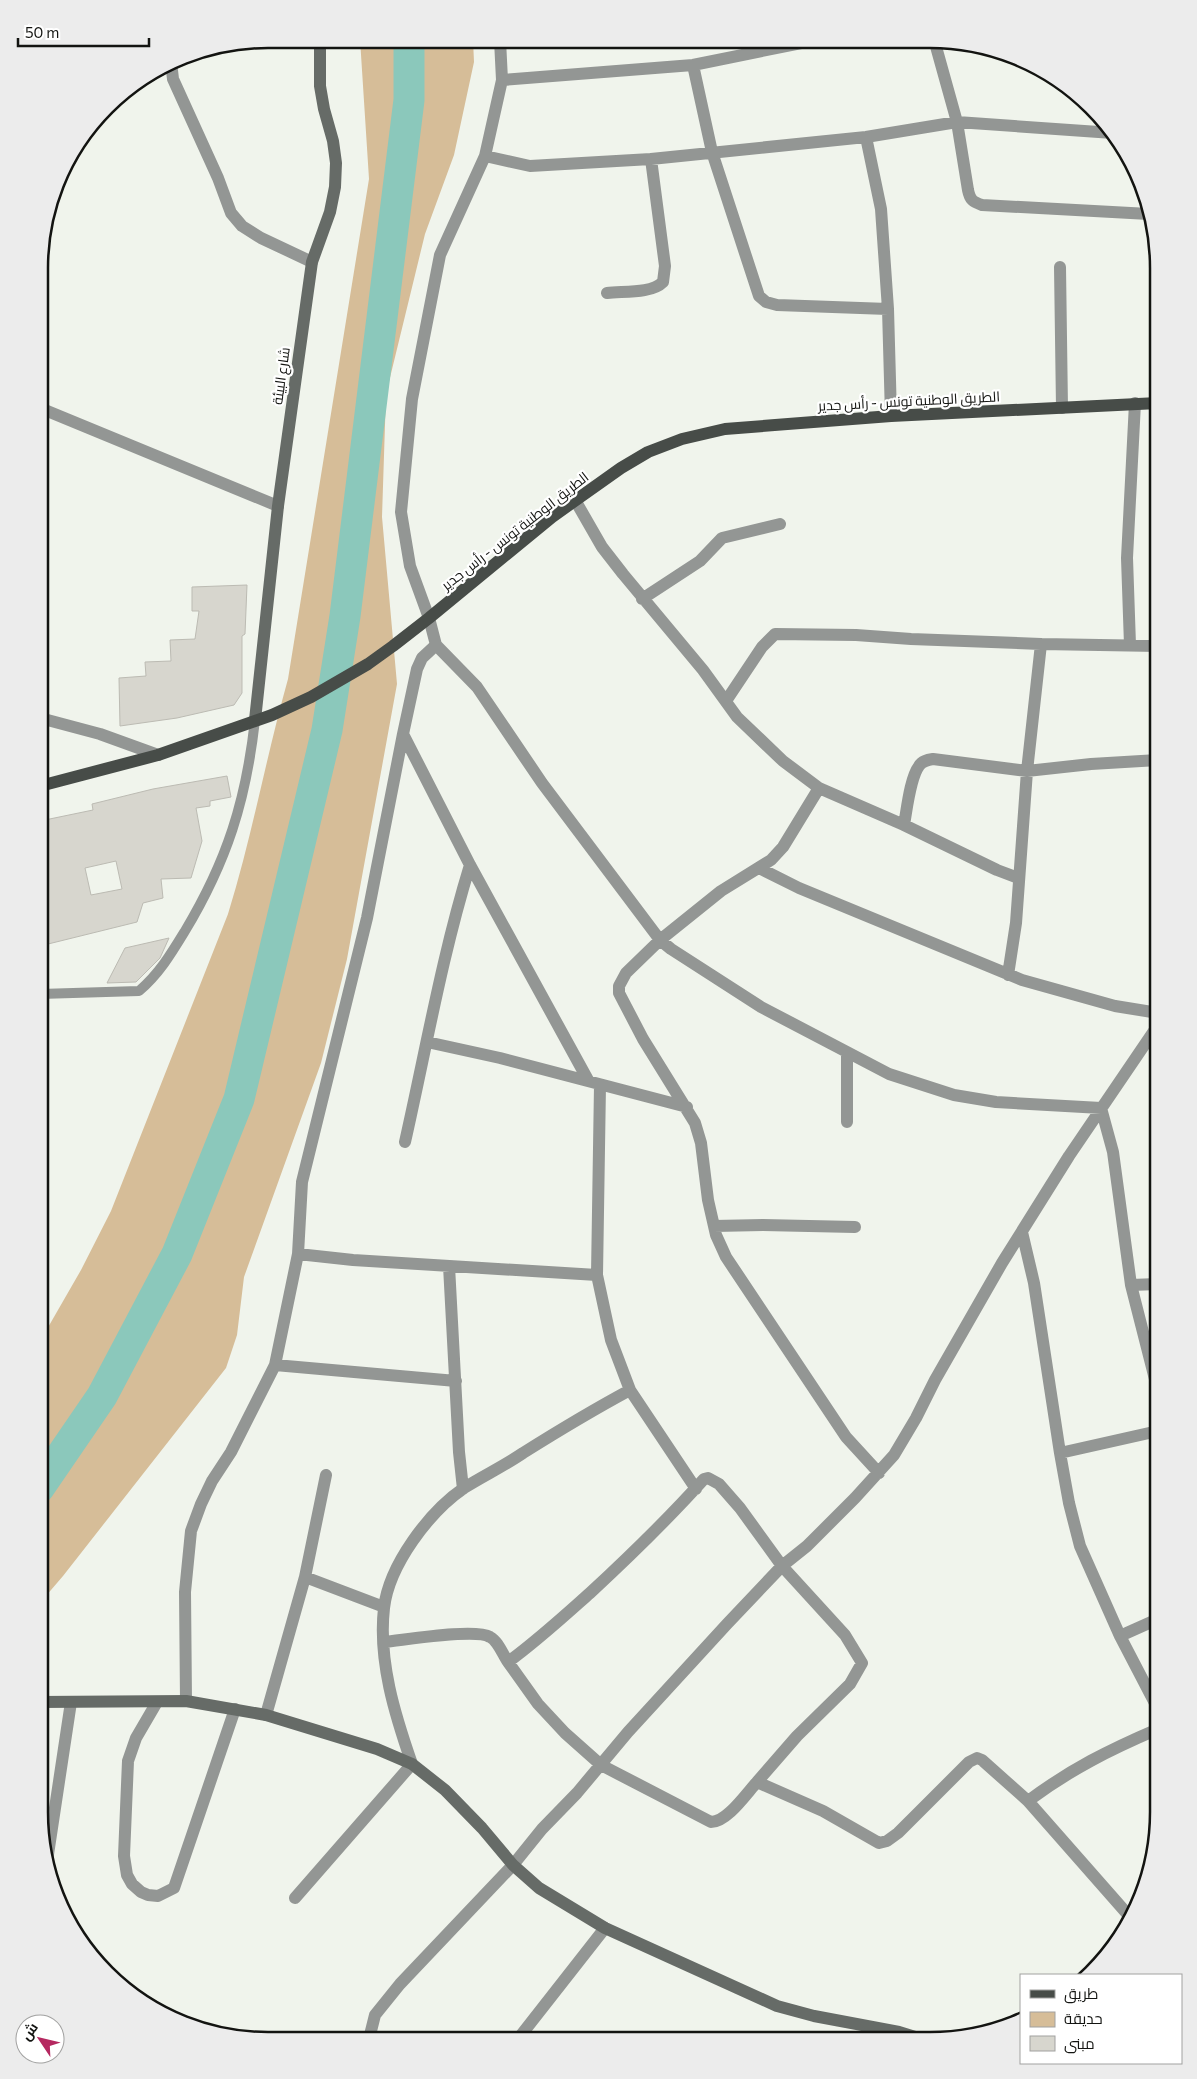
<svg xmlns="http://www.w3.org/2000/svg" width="1197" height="2079" viewBox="0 0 1197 2079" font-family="Commissioner,Cairo,sans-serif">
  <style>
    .green { fill: #d6bd98 }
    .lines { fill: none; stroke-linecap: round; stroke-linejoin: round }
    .river { stroke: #8bc8bb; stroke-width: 31 }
    .building { fill: #d7d6ce; stroke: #bcbbb3; fill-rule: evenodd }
    .lane { stroke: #939694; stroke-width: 10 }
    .street { stroke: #939694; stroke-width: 12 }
    .secondary { stroke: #666b67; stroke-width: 12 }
    .primary { stroke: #474c48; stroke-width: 12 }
    .labels { text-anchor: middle; stroke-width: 4.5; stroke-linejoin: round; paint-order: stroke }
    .street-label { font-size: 14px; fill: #131411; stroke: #fff }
    .rim { fill: none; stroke: #131411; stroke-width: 2.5 }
  </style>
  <rect width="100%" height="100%" fill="#f0f4ec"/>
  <path class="green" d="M360 39 473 40 474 62 454 155 425 234 386 394 382 517 397 684 347 959 321 1063 244 1277 237 1335 226 1368 63 1576 39 1604V1343L81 1270 111 1211 228 914C252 837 266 757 288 679L369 179Z"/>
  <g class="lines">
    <path class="river" d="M39 1488 102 1396 177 1254 239 1099 327 730 345 616 409 100V40"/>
  </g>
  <path class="building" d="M247 585 245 634 242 636V693L234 705 177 718 120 726 119 678 146 676 145 662 171 661 170 640 195 639 199 611H192V587Z
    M227 776 231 797 210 801V806L196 808 202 841 191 878 161 879 163 898 143 903 137 922 40 946V927H44L40 908V821L93 810 92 804 153 789ZM116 861 122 889 91 895 85 868Z
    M169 938 160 958 136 982 107 983 125 948Z"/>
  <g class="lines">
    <path class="lane" d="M40 994 139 991C159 974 171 954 185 931 227 861 246 801 255 720"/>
    <path class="street" d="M500 40 502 80 485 156 440 255 412 399 401 512 410 566 429 618 436 645 477 687 542 783 660 940 671 949 761 1007 889 1074 954 1095 996 1102 1101 1108 1113 1152 1131 1285 1158 1391
      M935 43 957 122 968 190C970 200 973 202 982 205L1149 214
      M171 62 173 79 218 178 231 213 242 226 261 238 312 262
      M693 65 712 152 759 296 766 302 777 305 888 309
      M502 80 693 65 806 42
      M866 137 881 209 888 309 891 416
      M485 156 530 166 651 159 866 137 957 122 1113 133
      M1060 267 1062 408
      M607 293C623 291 651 294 663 282L665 266 651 159
      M40 408 278 506
      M575 500 602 547 623 574 703 670 737 717 783 761 819 788 904 825 997 870 1018 878
      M642 599 700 561 722 538 780 524
      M436 645 422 658 417 669 403 734 470 865 588 1080
      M1130 645 1127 558 1135 403
      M726 701 762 647 775 634 856 635 911 639 1041 644 1158 646
      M40 718 100 734 158 755
      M819 788 783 847 771 860 721 891 660 940 626 973 619 986V993L643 1039 695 1123 701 1143 708 1200 716 1235 726 1257 846 1437 879 1473
      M904 825C907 809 910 778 919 766 922 761 927 760 933 759L1027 771 1091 764 1158 760
      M759 868 799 888 1022 980 1115 1006 1158 1013
      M1008 975 1016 923 1027 771 1041 644
      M427 1042 500 1058 687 1107
      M847 1053V1122
      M600 1085 597 1275 611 1340 630 1390 696 1489
      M405 1142C426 1049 442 956 470 865
      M714 1226 763 1225 855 1227
      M1022 1232 1034 1283 1060 1453 1069 1503 1080 1546 1120 1636 1158 1709
      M298 1254 353 1260 597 1275
      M449 1266 459 1452 463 1489
      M1131 1285 1158 1284
      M275 1365 456 1381
      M1060 1453 1158 1431
      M305 1577 384 1607
      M1120 1636 1158 1619
      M384 1642C405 1640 475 1628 490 1637 498 1641 503 1655 508 1662
      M186 1701 185 1592 191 1531 201 1504 212 1481 231 1452 275 1365 298 1254 302 1182 367 918 403 734
      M157 1702 136 1738 128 1761 124 1856 127 1875 132 1884 141 1892 148 1895 158 1896 174 1888 235 1709
      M266 1715 305 1577 326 1475
      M757 1782 797 1736 850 1684 862 1663 845 1635 782 1566 740 1508 719 1484 708 1478 704 1479C668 1519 630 1556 590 1593 563 1617 537 1641 508 1662L538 1704 565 1733 601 1765 711 1822C727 1822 746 1794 757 1782L823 1811 879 1843 887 1841 898 1833 969 1762 977 1758 982 1760 1028 1801 1130 1917
      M1028 1801C1071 1769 1109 1750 1158 1729
      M47 1861 71 1702
      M295 1898 412 1764C395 1715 378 1661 384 1608 389 1565 429 1512 464 1488 483 1476 504 1466 523 1453 558 1431 593 1410 630 1390
      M369 2039 375 2015 400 1984 513 1865 542 1829 577 1793 628 1732 727 1624 782 1566 807 1546 855 1498 894 1455 916 1418 935 1380 1002 1263 1069 1156 1158 1025
      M518 2039 605 1928"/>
    <path class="secondary" d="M255 720 278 506 312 262 330 212 335 187 336 163 333 141 324 109 320 86V39
      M39 1702 186 1701 266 1715 377 1749 412 1764 445 1790 482 1828 513 1865 539 1888 605 1928 777 2006 814 2016 899 2032 925 2040"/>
    <path class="primary" d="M40 786 158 755 272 715 311 697 368 664 393 646 429 618 552 517 621 468 648 452 682 439 725 429 891 416 1158 403"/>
  </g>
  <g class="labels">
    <g class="street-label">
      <text transform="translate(281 376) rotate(-82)" y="5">شارع البيئة</text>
      <text transform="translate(909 401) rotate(-3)" y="5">الطريق الوطنية تونس - رأس جدير</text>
      <text transform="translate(515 531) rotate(-38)" y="5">الطريق الوطنية تونس - رأس جدير</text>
    </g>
  </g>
  <path d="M0 0H1197V2079H0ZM268 48H930A220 220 0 0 1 1150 268V1812A220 220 0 0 1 930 2032H268A220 220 0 0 1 48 1812V268A220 220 0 0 1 268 48Z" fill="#ececec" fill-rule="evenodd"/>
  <path class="rim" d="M268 48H930A220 220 0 0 1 1150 268V1812A220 220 0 0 1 930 2032H268A220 220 0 0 1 48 1812V268A220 220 0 0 1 268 48Z"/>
  <rect x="1020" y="1974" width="162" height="90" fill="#ffffff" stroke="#a1a1a0"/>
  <rect x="1030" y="1990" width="25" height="8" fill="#474c48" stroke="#a1a1a0"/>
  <text x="1064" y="1999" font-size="15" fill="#131411">طريق</text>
  <rect x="1030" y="2012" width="25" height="15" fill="#d6bd98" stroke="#a1a1a0"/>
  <text x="1064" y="2024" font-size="15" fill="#131411">حديقة</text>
  <rect x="1030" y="2036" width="25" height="15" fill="#d7d6ce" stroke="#a1a1a0"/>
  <text x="1064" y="2049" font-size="15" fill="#131411">مبنى</text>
  <g transform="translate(40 2039) rotate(305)"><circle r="24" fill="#ffffff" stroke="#a1a1a0"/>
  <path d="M0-4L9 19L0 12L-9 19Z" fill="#b52860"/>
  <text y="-8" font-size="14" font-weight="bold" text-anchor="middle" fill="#131411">ش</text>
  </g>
  <path d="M18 38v8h131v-8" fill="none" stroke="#131411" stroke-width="2.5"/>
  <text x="25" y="38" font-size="15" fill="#131411" stroke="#ffffff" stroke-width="4" paint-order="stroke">50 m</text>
</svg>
